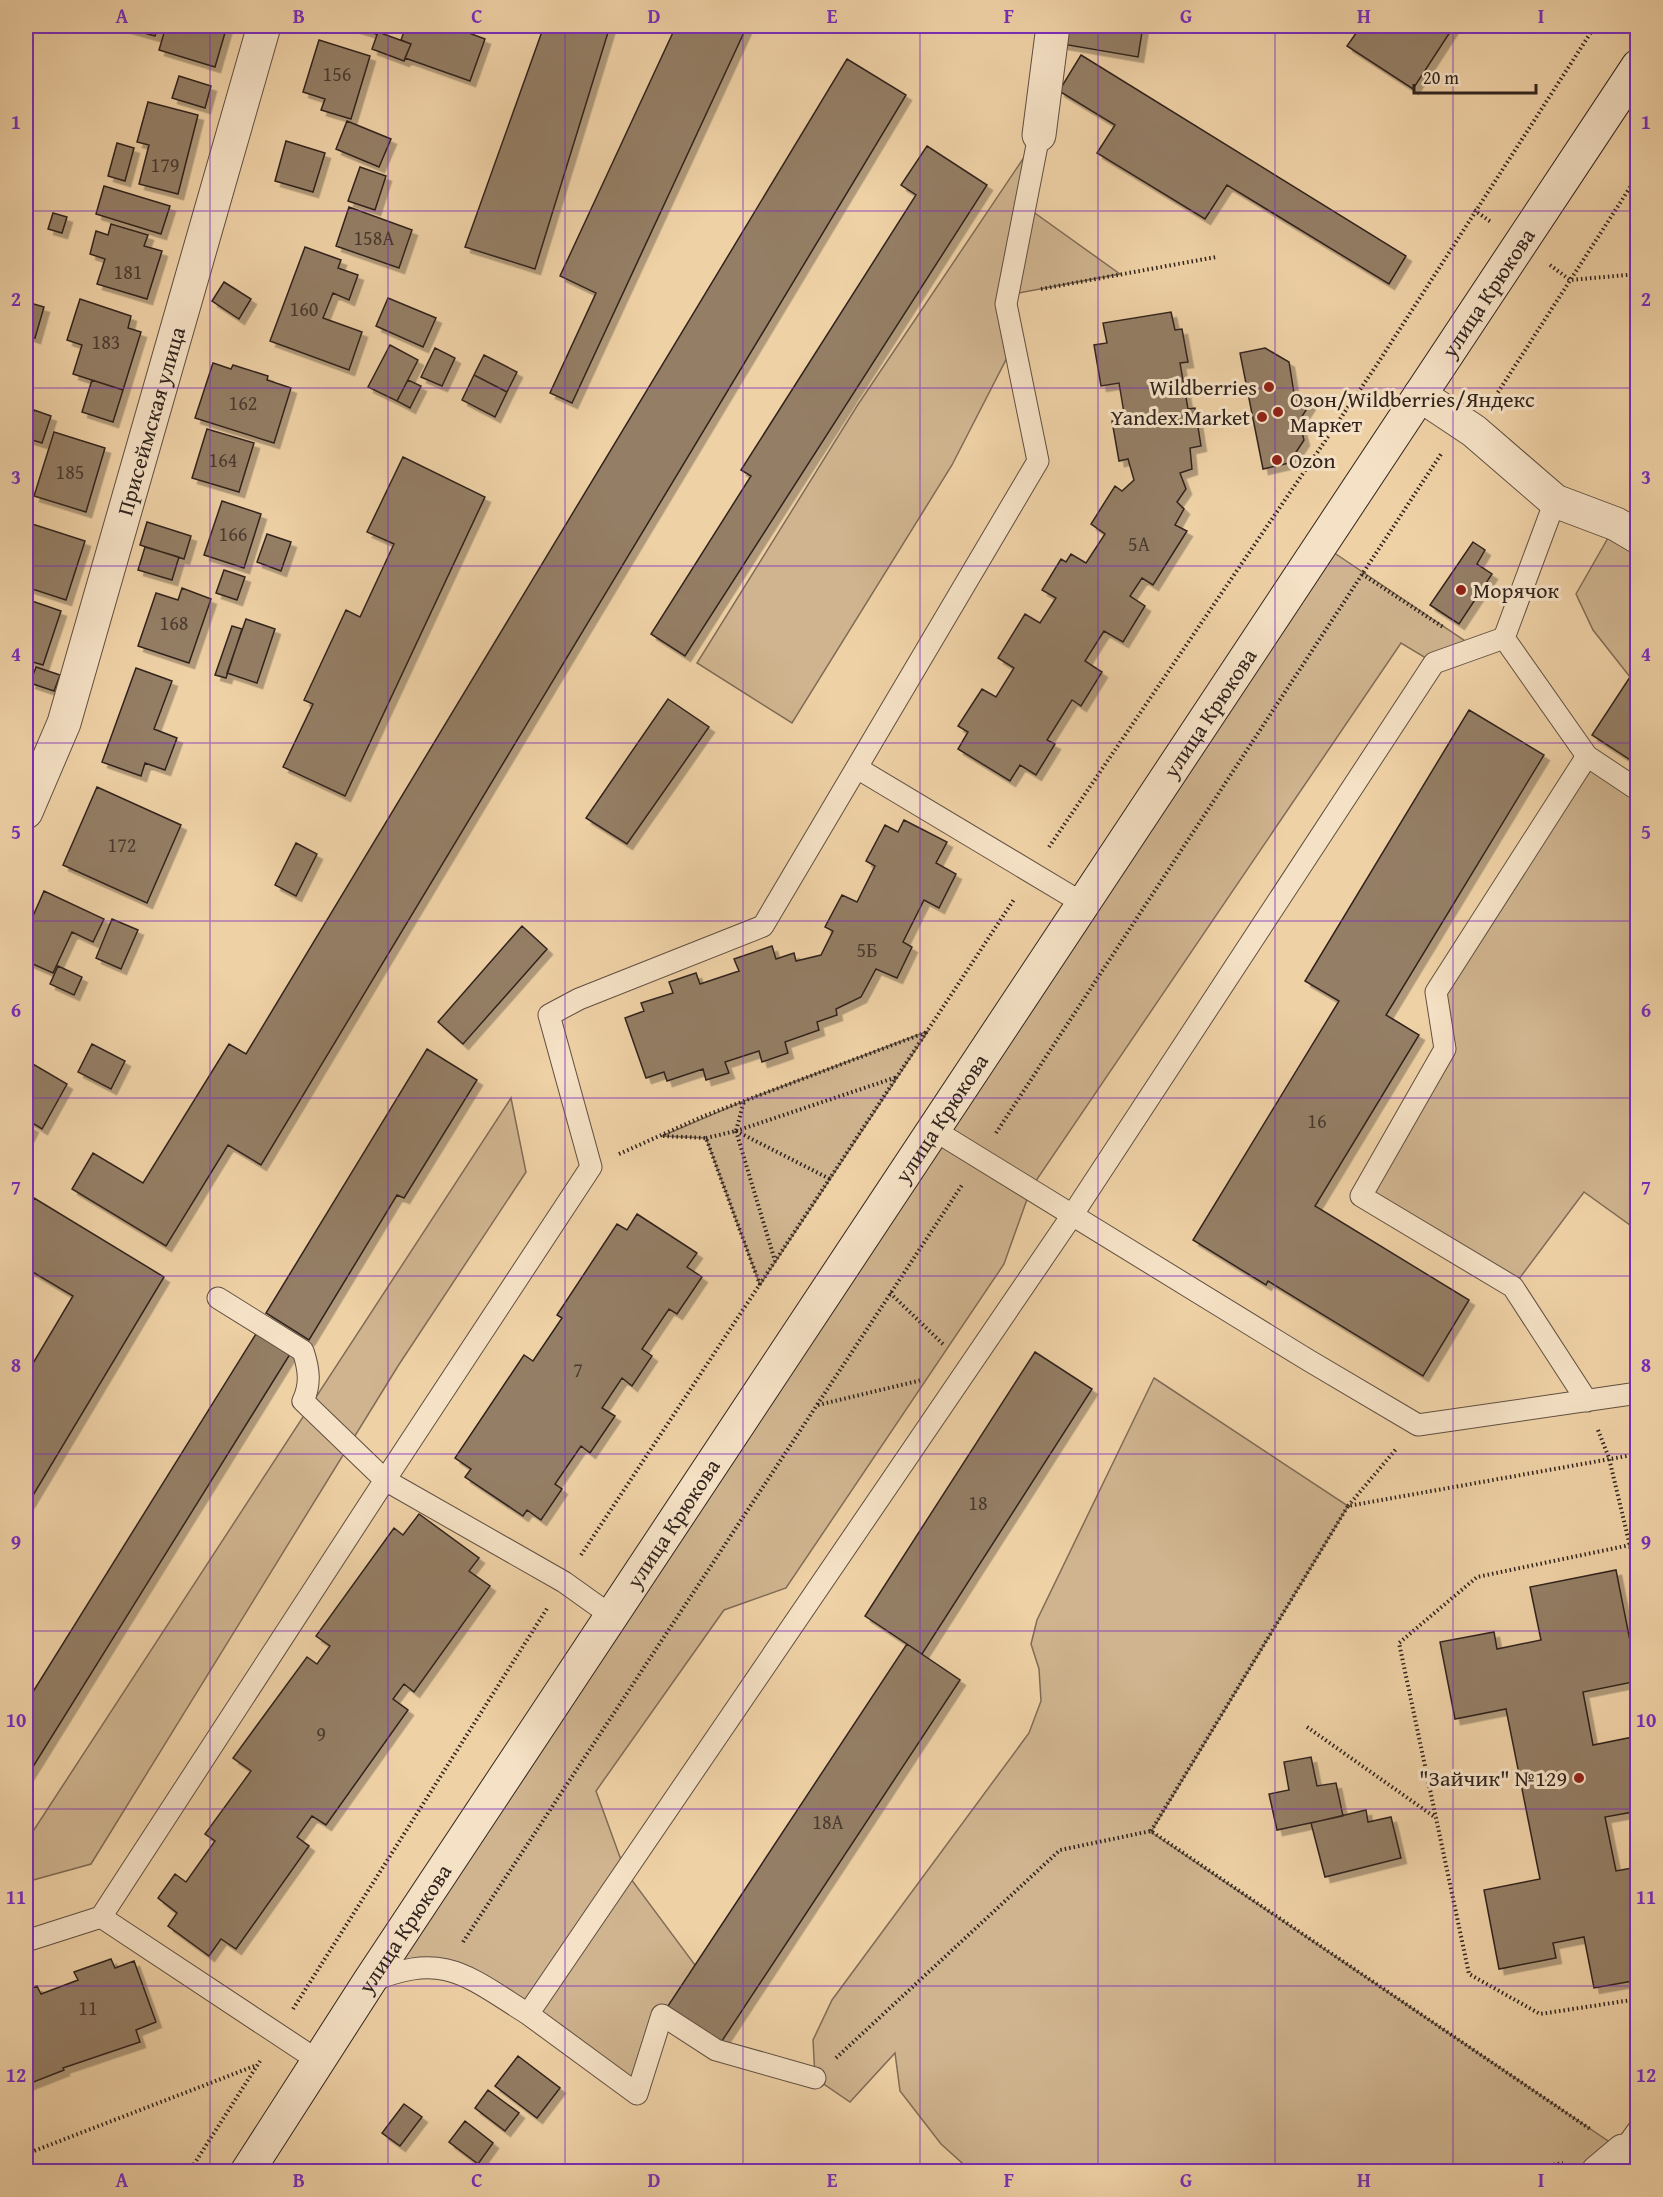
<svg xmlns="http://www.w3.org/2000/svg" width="1663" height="2197" viewBox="0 0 1663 2197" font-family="'Gentium Book Plus',serif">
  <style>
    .green { fill: #cfb48f; stroke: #806c56; stroke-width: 1.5 }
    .building { fill: #947e65; stroke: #31241e; stroke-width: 1.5; filter: url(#shadow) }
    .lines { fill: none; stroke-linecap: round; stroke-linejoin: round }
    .lane-casing { stroke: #604f40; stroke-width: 23 }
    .street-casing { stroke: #604f40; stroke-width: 35 }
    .secondary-casing { stroke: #31241e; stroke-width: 35 }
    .path { stroke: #31241e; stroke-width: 4; stroke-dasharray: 1.5 3; stroke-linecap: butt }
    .lane { stroke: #f5e1c5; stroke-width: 21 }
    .street { stroke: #f5e1c5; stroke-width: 33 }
    .secondary { stroke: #f5e1c5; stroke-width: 33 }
    .grid { fill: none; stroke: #7b2cbf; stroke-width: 1.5; stroke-opacity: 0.55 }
    .poi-dot { fill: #8f2418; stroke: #f5e1c5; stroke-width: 2 }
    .labels { text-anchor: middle; stroke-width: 6; stroke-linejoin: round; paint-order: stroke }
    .number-label { font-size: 20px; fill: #4a3a30 }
    .street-label { font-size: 22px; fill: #31241e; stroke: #f5e1c5 }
    .poi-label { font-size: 22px; fill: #31241e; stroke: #f5e1c5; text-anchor: end }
    .neatline { fill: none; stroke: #7b2cbf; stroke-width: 2 }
    .grid-label { font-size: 20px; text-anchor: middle; font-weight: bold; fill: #7b2cbf }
  </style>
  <defs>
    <filter id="shadow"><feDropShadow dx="5.5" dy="5.5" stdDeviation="0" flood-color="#0004"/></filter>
  </defs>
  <rect width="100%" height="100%" fill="#efd1a6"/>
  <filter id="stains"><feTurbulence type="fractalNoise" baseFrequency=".00333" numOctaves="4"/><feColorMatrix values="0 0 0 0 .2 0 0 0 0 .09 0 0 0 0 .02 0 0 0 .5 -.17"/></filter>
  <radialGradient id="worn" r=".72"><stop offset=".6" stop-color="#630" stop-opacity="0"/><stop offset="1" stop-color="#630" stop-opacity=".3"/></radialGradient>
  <path class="green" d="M1039 135 1025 206 1120 274 1008 295 1014 344 952 465 792 723 697 663 857 406Z
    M1616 524 1637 538V682L1630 677 1593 630 1576 594Z
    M1321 544 1471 645 1434 663 1401 643 1031 1188 1004 1264 786 1588 724 1610 596 1791 625 1871 695 1965 637 2094 446 1968 369 1982Z
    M1587 756 1637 790V1230L1584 1192 1513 1287 1361 1196 1445 1049 1436 992Z
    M928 1031 760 1285 706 1138 662 1136 744 1101Z
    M511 1098 526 1172 398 1366 91 1864 26 1882V1842Z
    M1154 1378 1348 1506 1151 1832 1623 2151 1598 2172 971 2171 941 2144 900 2091 895 2053 850 2102 815 2078 813 2040 832 2000 1029 1733 1041 1701 1039 1669 1031 1644 1037 1620Z"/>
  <path class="building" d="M119 26H158L155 36Z
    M166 26H227L215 67 159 50Z
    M349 26H378L376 34Z
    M406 26H450L485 39 470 81 405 58 411 44 401 40Z
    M544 26H610L535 269 465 247Z
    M676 26H747L572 403 550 393 596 293 560 276Z
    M1065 26H1143L1138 57 1062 44Z
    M1361 26H1454L1413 89 1347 46Z
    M378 32 411 44 404 61 372 49Z
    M319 40 370 56 351 119 321 110 325 99 303 92Z
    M1081 55 1406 256 1389 284 1227 185 1205 219 1097 153 1115 125 1059 91Z
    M847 59 906 95 261 1165 228 1145 166 1246 72 1189 93 1153 143 1183 229 1044 246 1054Z
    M179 76 211 86 205 108 172 98Z
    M148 102 198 115 178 194 139 184 149 145 137 142Z
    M347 121 391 139 379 167 336 149Z
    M286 141 325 153 313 192 275 181Z
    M117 143 134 148 125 181 108 176Z
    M927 146 987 185 685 656 651 634 751 476 741 470 916 195 901 185Z
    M360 167 386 176 375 210 348 201Z
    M104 186 170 206 161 234 96 214Z
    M349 207 412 230 399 268 336 246Z
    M53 213 67 217 62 233 48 229Z
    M111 224 148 235 144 246 162 251 147 299 97 284 105 259 90 254 96 231 108 235Z
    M305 247 341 260 338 268 358 275 349 300 333 293 323 318 362 332 349 370 270 341Z
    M224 282 251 299 239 319 212 301Z
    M388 298 436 318 423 347 376 326Z
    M80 299 131 316 128 328 141 332 123 390 73 374 82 345 67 340Z
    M27 302 44 307 35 338 26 335Z
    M1171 312 1175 330 1182 329 1188 362 1180 363 1188 409 1195 408 1201 446 1190 448 1192 469 1180 473 1186 489 1177 502 1184 509 1175 525 1187 531 1153 585 1142 578 1130 596 1145 606 1123 642 1104 631 1085 661 1102 672 1081 706 1072 700 1047 740 1055 744 1036 775 1020 765 1010 781 958 749 968 732 958 726 982 689 996 697 1014 668 998 658 1025 614 1040 623 1056 598 1042 590 1061 559 1066 562 1071 554 1086 563 1105 534 1091 524 1115 486 1122 491 1134 480 1128 459 1119 461 1112 421 1125 419 1119 383 1101 386 1094 345 1107 343 1103 323Z
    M390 345 418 360 397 401 368 387Z
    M435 348 455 358 442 386 421 377Z
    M1265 348 1289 362 1294 393 1310 404 1299 421 1304 440 1289 463 1263 469 1240 353Z
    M484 355 517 372 507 392 474 375Z
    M213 363 231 369 233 365 268 376 267 380 291 388 274 443 195 418Z
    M474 375 507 392 495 417 462 400Z
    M92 380 123 390 113 422 82 412Z
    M408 380 421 386 410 408 397 401Z
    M34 410 51 416 42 443 26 438Z
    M207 429 254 443 239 492 192 478Z
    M54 432 105 448 86 512 34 496Z
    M403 457 485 497 345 796 283 767 313 704 304 700 346 610 360 617 394 544 367 532Z
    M222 501 261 514 244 568 204 555Z
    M26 522 85 541 66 600 26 587Z
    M147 522 191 536 184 559 140 545Z
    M267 534 291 542 281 571 257 562Z
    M1473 542 1485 550 1477 564 1492 574 1459 624 1430 605Z
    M145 547 179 557 172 580 138 570Z
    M224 570 245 577 237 600 216 593Z
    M182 588 211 599 189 663 138 646 156 593 178 600Z
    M26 599 61 611 43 665 26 660Z
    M246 619 275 629 257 683 227 673Z
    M232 626 242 629 226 678 215 675Z
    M36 667 60 675 54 691 30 683Z
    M136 668 172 681 154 729 177 738 165 770 145 763 141 776 102 762Z
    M1630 677 1638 682V765L1592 735Z
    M668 699 709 727 627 844 586 818Z
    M1469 710 1544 755 1386 1015 1419 1035 1315 1206 1469 1300 1423 1376 1268 1281 1266 1285 1193 1240 1339 1001 1305 981Z
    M97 787 181 825 147 903 63 865Z
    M904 820 947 842 936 863 956 874 939 908 924 900 903 942 912 947 897 978 876 969 861 997 836 1009 837 1015 817 1022 819 1030 785 1042 788 1053 762 1062 759 1051 725 1062 729 1073 706 1080 703 1069 667 1081 664 1072 646 1078 625 1018 644 1011 641 1003 673 993 669 982 696 973 700 984 739 971 734 959 772 946 776 959 794 953 796 961 821 955 833 931 825 927 842 895 857 902 875 866 866 861 885 825 898 832Z
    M296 843 317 854 296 896 275 885Z
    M44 891 104 919 93 942 72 932 53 973 26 961V932Z
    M112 919 138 930 121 969 96 958Z
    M522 926 547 949 463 1044 438 1022Z
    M58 966 82 977 74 995 50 984Z
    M92 1044 125 1061 111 1089 78 1072Z
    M427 1049 477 1080 404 1198 397 1195 309 1340 266 1313Z
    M26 1060 67 1084 42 1129 26 1119Z
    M26 1123 33 1127 26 1141Z
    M34 1198 164 1277 26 1507V1375L73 1296 26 1268V1212Z
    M637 1214 697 1253 687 1267 702 1277 677 1314 669 1309 642 1349 652 1356 632 1386 622 1378 602 1408 615 1416 590 1453 581 1446 555 1484 562 1489 541 1520 527 1510 523 1516 465 1477 471 1469 455 1458 524 1355 533 1361 562 1318 557 1315 617 1224 627 1230Z
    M259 1329 292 1351 26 1778V1703Z
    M1035 1352 1092 1389 922 1654 865 1616Z
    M419 1514 479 1558 469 1571 490 1586 414 1692 404 1684 393 1699 408 1710 326 1825 312 1816 297 1837 309 1846 236 1949 221 1939 209 1956 168 1926 177 1913 158 1898 175 1874 186 1882 215 1841 205 1834 251 1771 233 1758 307 1657 317 1664 330 1646 316 1636 394 1528 403 1535Z
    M1616 1570 1638 1681 1583 1692 1593 1745 1638 1736V1811L1605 1817 1616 1871 1638 1867V1980L1594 1988 1584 1937 1553 1943 1556 1958 1499 1969 1484 1890 1540 1879 1506 1709 1455 1719 1440 1642 1494 1632 1497 1649 1541 1640 1530 1587Z
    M907 1644 960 1680 716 2050 662 2015Z
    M1311 1757 1317 1786 1336 1783 1343 1816 1277 1830 1269 1794 1289 1790 1284 1762Z
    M1366 1810 1368 1822 1391 1817 1401 1858 1325 1877 1311 1823Z
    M111 1959 115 1968 134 1961 156 2022 136 2030 140 2042 63 2068 64 2070 26 2085V1991L37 1986 41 1994 78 1980 74 1972Z
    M518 2056 560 2088 537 2118 495 2086Z
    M488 2090 519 2113 505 2131 475 2108Z
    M404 2104 422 2117 400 2146 382 2133Z
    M465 2121 493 2143 478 2164 449 2142Z"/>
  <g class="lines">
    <g class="lane-casing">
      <path id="lane" d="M1504 638 1555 501
        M1587 756 1436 992 1445 1049 1361 1196 1513 1287 1587 1401
        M857 768 1084 904
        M934 1130 1308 1360 1418 1425 1638 1393
        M218 1298 303 1351C309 1369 311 1384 303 1401L385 1480 591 1167 549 1015 579 999 763 926 1038 461 1006 304 1039 135
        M101 1917 320 2062
        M26 1941 101 1917 385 1480 564 1582 613 1617
        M370 1982C443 1951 466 1975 528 2014L1073 1214 1434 663 1504 638 1587 756 1638 790
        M528 2014 637 2094 662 2015 716 2050 815 2078
        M1623 2151 1638 2130"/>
    </g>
    <g class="street-casing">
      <g id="street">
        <path d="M1039 135 1053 26"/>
        <path d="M1420 395 1474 431 1555 501 1616 524 1638 537"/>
        <path id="s1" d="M26 812 64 723 264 26"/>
        <path d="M1598 2172 1623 2151"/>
      </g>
    </g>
    <g class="secondary-casing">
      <g id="secondary">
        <path id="s2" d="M247 2172 369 1982 1638 66"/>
      </g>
    </g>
    <path class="path" d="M1474 210 1491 222
      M1550 265 1570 280 1638 274
      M1041 289 1216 257
      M1493 400 1638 175
      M1362 574 1443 627
      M1049 847 1376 366 1595 26
      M736 1131 897 1077
      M736 1131 775 1261
      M736 1131 830 1179
      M996 1133 1441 454
      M663 1136 706 1138 760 1285
      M706 1138 736 1131 744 1101
      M619 1154 704 1116 927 1032
      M890 1293 945 1346
      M818 1405 922 1380
      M1598 1430 1609 1458 1638 1580
      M1348 1506 1397 1448
      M1630 1545 1477 1577 1399 1643 1469 1974 1540 2014 1638 1999
      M581 1555 1015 898
      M1307 1727 1436 1818
      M1151 1831 1348 1506 1638 1454
      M463 1942 962 1185
      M293 2009 548 1607
      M836 2058 1060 1850 1151 1831 1590 2129
      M26 2154 257 2065
      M189 2172 260 2061
      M1212 2172 1220 2169 1280 2172
      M1509 2172 1563 2163"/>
    <use href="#lane" class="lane"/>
    <use href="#street" class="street"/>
    <use href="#secondary" class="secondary"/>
  </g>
  <path class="grid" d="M210 26V2172M388 26V2172M565 26V2172M743 26V2172M920 26V2172M1098 26V2172M1275 26V2172M1453 26V2172M26 211H1638M26 388H1638M26 566H1638M26 743H1638M26 921H1638M26 1098H1638M26 1276H1638M26 1454H1638M26 1631H1638M26 1809H1638M26 1986H1638"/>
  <g class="poi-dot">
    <circle cx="1269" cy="387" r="6"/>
    <circle cx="1278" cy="412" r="6"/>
    <circle cx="1262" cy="417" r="6"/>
    <circle cx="1277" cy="460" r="6"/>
    <circle cx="1461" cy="590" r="6"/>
    <circle cx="1579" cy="1778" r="6"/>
  </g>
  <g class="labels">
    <g class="number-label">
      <text x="337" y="81">156</text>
      <text x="165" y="172">179</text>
      <text x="374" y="245">158А</text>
      <text x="128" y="279">181</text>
      <text x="304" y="316">160</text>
      <text x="106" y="349">183</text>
      <text x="243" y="410">162</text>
      <text x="223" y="467">164</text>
      <text x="70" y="479">185</text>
      <text x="233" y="541">166</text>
      <text x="1139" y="551">5А</text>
      <text x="174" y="630">168</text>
      <text x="122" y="852">172</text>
      <text x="867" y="957">5Б</text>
      <text x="1317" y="1128">16</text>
      <text x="578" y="1377">7</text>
      <text x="978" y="1510">18</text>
      <text x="321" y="1741">9</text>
      <text x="828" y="1829">18А</text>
      <text x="88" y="2015">11</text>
    </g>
    <g class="street-label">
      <text dy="8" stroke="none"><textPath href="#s2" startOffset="2252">улица Крюкова</textPath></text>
      <text dy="8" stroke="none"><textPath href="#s1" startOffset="411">Присеймская улица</textPath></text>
      <text dy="8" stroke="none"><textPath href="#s2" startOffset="1748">улица Крюкова</textPath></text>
      <text dy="8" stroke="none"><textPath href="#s2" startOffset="1262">улица Крюкова</textPath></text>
      <text dy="8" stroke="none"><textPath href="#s2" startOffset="776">улица Крюкова</textPath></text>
      <text dy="8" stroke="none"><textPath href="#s2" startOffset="290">улица Крюкова</textPath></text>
    </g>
    <g class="poi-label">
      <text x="1257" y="395">Wildberries</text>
      <text x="1290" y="407" text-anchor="start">Озон/Wildberries/Яндекс<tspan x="1290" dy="25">Маркет</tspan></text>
      <text x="1250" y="425">Yandex.Market</text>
      <text x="1289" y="468" text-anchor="start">Ozon</text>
      <text x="1473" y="598" text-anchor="start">Морячок</text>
      <text x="1567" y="1786">"Зайчик" №129</text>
    </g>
  </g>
  <rect width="1663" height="2197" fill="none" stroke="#efd1a6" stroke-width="66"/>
  <path d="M1414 84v9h122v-9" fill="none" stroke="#31241e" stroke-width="3"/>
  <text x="1423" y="84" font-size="18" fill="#31241e" stroke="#f5e1c5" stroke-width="4.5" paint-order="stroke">20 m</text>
  <rect x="33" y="33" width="1597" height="2131" class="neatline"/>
  <g class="grid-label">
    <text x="122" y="23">A</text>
    <text x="299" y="23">B</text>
    <text x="477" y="23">C</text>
    <text x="654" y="23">D</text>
    <text x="832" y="23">E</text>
    <text x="1009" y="23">F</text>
    <text x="1186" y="23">G</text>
    <text x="1364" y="23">H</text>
    <text x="1541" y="23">I</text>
    <text x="16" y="129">1</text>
    <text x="1646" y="129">1</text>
    <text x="16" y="306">2</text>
    <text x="1646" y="306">2</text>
    <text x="16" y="484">3</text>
    <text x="1646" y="484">3</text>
    <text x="16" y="661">4</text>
    <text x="1646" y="661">4</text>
    <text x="16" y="839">5</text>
    <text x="1646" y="839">5</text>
    <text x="16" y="1017">6</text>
    <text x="1646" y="1017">6</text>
    <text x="16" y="1194">7</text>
    <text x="1646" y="1194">7</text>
    <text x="16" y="1372">8</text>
    <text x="1646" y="1372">8</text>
    <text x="16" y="1549">9</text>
    <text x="1646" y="1549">9</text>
    <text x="16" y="1727">10</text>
    <text x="1646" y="1727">10</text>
    <text x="16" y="1904">11</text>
    <text x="1646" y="1904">11</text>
    <text x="16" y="2082">12</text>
    <text x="1646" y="2082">12</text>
    <text x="122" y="2187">A</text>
    <text x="299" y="2187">B</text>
    <text x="477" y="2187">C</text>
    <text x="654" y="2187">D</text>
    <text x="832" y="2187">E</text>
    <text x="1009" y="2187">F</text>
    <text x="1186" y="2187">G</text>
    <text x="1364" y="2187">H</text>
    <text x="1541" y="2187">I</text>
  </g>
  <rect width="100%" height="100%" filter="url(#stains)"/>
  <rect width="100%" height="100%" fill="url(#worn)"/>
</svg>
